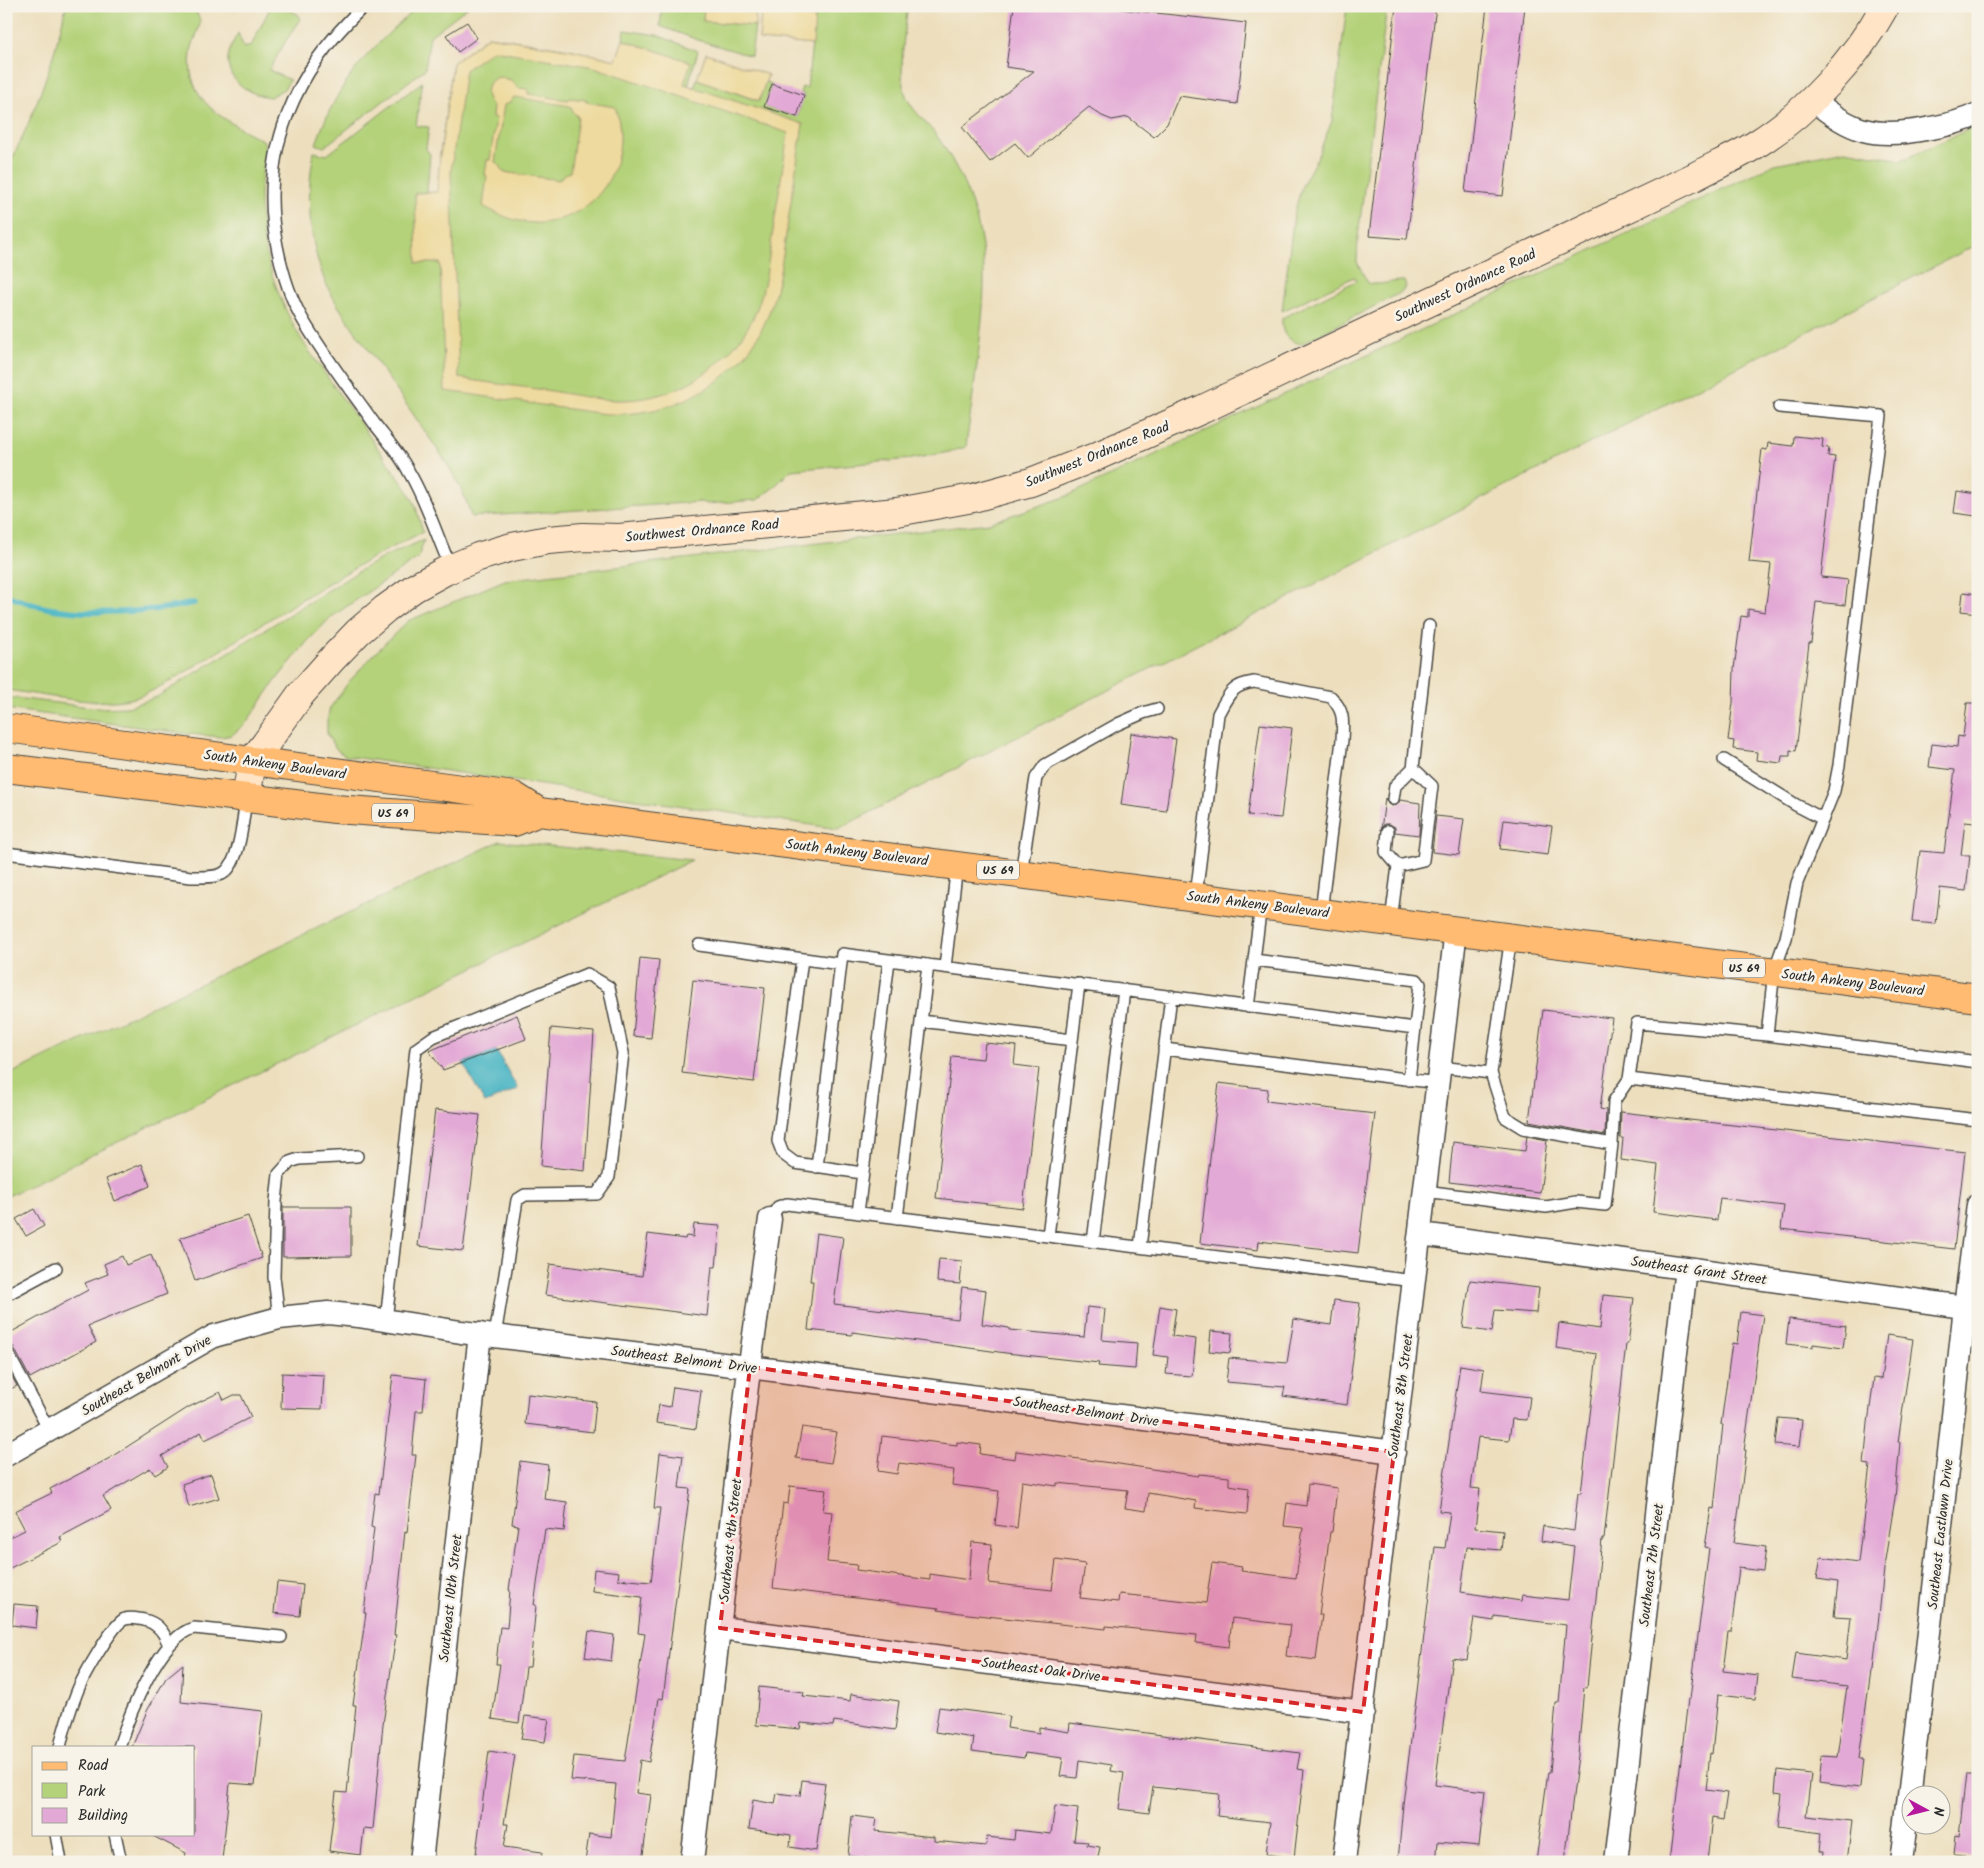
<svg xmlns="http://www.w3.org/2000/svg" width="1984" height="1868" viewBox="0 0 1984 1868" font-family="Kalam,sans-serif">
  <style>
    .green { fill: #b4d279; stroke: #707e52 }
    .sand { fill: #eeda9e; stroke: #8c8264; fill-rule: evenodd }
    .water { fill: #48b5c4; stroke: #3a7078 }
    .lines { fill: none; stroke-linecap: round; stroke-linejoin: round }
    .stream { stroke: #48b5c4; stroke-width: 5.5 }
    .building { fill: #e3a9d6 }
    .lane-casing { stroke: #484641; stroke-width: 14 }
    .street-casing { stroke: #484641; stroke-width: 25 }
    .secondary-casing { stroke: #484641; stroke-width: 30 }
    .primary-casing { stroke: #484641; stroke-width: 30 }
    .lane { stroke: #fff; stroke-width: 11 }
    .street { stroke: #fff; stroke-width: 22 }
    .secondary { stroke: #ffe4c6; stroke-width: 28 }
    .primary { stroke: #febb71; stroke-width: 28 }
    .marked { fill: #d62828; fill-opacity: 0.2; stroke: #d62828; stroke-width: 4; stroke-dasharray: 10 6; stroke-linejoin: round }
    .labels { text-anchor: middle; stroke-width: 5; stroke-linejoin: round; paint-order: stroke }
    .shield { fill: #f7f3e8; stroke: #686764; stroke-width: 1 }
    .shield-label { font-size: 12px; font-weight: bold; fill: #2b2b2b }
    .street-label { font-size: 14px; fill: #2b2b2b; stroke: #f7f3e8 }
  </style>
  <rect width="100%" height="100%" fill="#f7f3e8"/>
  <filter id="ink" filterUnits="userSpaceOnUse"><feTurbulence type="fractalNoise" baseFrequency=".02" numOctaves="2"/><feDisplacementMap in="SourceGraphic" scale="10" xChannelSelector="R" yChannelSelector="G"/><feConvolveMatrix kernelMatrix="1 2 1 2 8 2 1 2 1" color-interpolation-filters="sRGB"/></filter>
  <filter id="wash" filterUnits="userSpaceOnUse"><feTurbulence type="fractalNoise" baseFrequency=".0096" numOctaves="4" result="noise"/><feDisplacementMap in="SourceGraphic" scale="20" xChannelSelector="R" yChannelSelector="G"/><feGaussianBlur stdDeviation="1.12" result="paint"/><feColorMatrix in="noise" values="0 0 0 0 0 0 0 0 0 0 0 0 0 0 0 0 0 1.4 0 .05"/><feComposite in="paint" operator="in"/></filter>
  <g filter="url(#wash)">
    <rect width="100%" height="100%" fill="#eddfbe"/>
    <path class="green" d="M66 6H187L196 11C197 14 200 19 200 22 200 29 192 43 191 52 184 103 227 121 264 141 267 158 260 178 260 195 260 251 277 302 307 348L408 491 415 504 423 532C334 574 254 631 169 682 157 688 144 696 130 699 92 706 45 695 6 690V171C33 118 53 65 66 6Z
      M271 6H282L299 15 300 21 287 39 269 70 290 80 284 89 270 97C250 95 226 81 228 58 229 49 234 41 238 33L244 48 251 46Z
      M418 6H469L430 36 425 69 324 147 316 144C339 78 367 53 418 6Z
      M662 6 704 9 703 21 755 26 751 56 698 40 660 26Z
      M762 6H908C905 27 899 70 904 90 909 109 928 123 939 139 956 163 969 192 977 221 989 266 983 311 978 357 974 387 970 417 966 447L949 452 911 459 791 470 774 487 757 500 707 504 701 502 471 517C464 486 442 456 424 430 405 403 387 376 368 349 355 331 341 312 330 292 309 250 305 198 314 152L327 155 422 82 416 126 429 127 426 149 430 154 427 192 416 193 440 263V155L453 63 488 36 573 50 683 84 690 62 623 40 625 30 657 35 698 51 688 85 694 88 697 79 758 101 765 82 772 84 765 107 797 117 804 95 800 93 802 87 807 88 815 17 761 12Z
      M1347 6H1387L1358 237 1357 262 1368 283C1381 286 1389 281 1404 281L1406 286 1402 292 1301 344C1286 341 1281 333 1282 318L1356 281 1354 277 1282 311 1294 214 1302 186 1317 158 1332 121Z
      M1978 125V244L838 829 346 756 338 751 332 743 327 733V721L330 708 348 683 377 651 408 621 505 580 989 523 1065 497 1775 164 1845 150 1902 160Z
      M424 540 418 558 330 618 306 643 277 679 246 723 232 735 221 737 189 734 6 709V697L99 708 128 707 157 697 359 571 388 555Z
      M500 841 692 860 6 1197V1076Z"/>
    <path class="sand" d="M704 6H756L755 26 703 21Z
      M761 12 815 17 813 45 759 40Z
      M488 36 573 50 616 60 623 40 691 62 684 84 803 124C798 156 793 189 788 221 778 291 771 350 704 390 679 405 651 413 621 414 601 415 581 410 561 408 522 402 484 396 445 391L440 263H417L415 193 437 192 440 155 453 63ZM493 50 594 67 788 133 766 276C763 289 760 303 754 316 730 365 679 399 624 400 598 401 571 394 545 390 516 386 487 383 459 378L451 171 465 70Z
      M706 53 768 75 759 101 697 79Z
      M499 77 511 80 518 88 528 89V94L568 100 569 98 586 100V102L615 107C631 152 608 205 560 219 552 221 543 224 534 223 515 222 499 215 483 206L487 176 485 175 487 160H490L496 118 492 117 493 106C482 96 485 81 499 77ZM514 97 570 106 573 112 578 117 570 172 563 175 559 180 503 172 500 165 495 162 504 105 510 102Z"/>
    <path class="water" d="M496 1050 518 1089 485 1103 463 1063Z"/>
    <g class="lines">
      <path class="stream" d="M6 595C19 600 33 605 47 608 86 616 155 612 194 603"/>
    </g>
    <g id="blocks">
      <path class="building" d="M1014 6H1121L1120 9 1246 23 1237 104 1179 96 1167 124 1154 137 1128 117 1112 120 1102 116 1089 107 1028 158 1015 143 990 162 962 127 1034 71 1006 67Z
        M1396 6H1436L1407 239 1369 236Z
        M1487 6H1525L1503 196 1465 192Z
        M467 22 477 38 458 52 446 35Z
        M772 84 804 95 797 117 764 107Z
        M1794 436 1823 439 1822 447 1829 448 1828 456 1835 457 1821 577 1848 580 1845 605 1816 602 1811 643H1809L1796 751 1790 750V756H1782L1781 763 1756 760 1757 752 1733 749 1734 741 1728 740 1733 703 1734 669 1741 616 1748 617V609L1765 612 1771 564 1749 562 1762 449 1767 450 1768 443 1793 446Z
        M1957 491 1978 494 1976 516 1954 513Z
        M1963 592 1978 594V613L1961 611Z
        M1967 703H1978V797L1974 823 1965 822 1961 855H1970L1966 891 1940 888 1936 924 1912 922 1920 851 1944 853 1955 770 1929 767 1932 744 1957 747 1958 736 1963 737Z
        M1260 724 1292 728 1281 818 1248 815Z
        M1131 733 1176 739 1166 811 1121 805Z
        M1385 798 1388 804 1392 806 1398 804 1400 800 1420 803 1419 835 1395 832V827L1389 824H1384L1381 830Z
        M1436 816 1464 819 1459 855 1432 852Z
        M1504 820 1552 826 1548 855 1500 849Z
        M640 958 659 960 651 1038 633 1036Z
        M693 980 765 988 754 1082 682 1073Z
        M1543 1010 1612 1018 1600 1109 1606 1110 1605 1135 1529 1121Z
        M517 1015 526 1039 443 1070 429 1051Z
        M551 1028 594 1032 585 1171 541 1166Z
        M985 1043 1016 1046 1014 1065 1039 1068 1023 1208 936 1198 952 1056 983 1059Z
        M1219 1083 1268 1089 1266 1101 1375 1114 1358 1253 1259 1241 1258 1250 1200 1243Z
        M435 1110 480 1115 463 1251 418 1246Z
        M1621 1112 1965 1152 1954 1249 1781 1229 1784 1206 1720 1198 1717 1220 1653 1212 1658 1165 1621 1160 1623 1138H1620Z
        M1527 1136 1547 1140 1540 1193 1449 1182 1453 1142 1525 1151Z
        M142 1164 150 1186 115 1201 106 1179Z
        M283 1207H351V1256L283 1257Z
        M34 1209 44 1226 26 1236 16 1219Z
        M248 1216 262 1258 195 1281 180 1238Z
        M694 1224 720 1226 716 1267H712L707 1316 545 1295 550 1264 642 1276 648 1234 685 1239 686 1236 693 1237Z
        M816 1233 843 1237 834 1304 958 1319 962 1287 986 1290 982 1324 1009 1328V1330L1084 1337 1087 1307 1105 1309 1102 1340 1137 1343 1135 1369 1098 1366 1099 1363 1006 1353 852 1332V1335L808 1330 813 1281H810Z
        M151 1255 167 1294 88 1326 96 1342 30 1378 13 1346 6 1343V1335L88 1290 85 1283 108 1274 104 1264 122 1256 126 1265Z
        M939 1259 962 1261 960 1284 937 1282Z
        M1470 1280 1539 1288 1536 1313 1495 1310 1492 1332 1463 1328Z
        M1603 1295 1634 1298 1628 1344H1626L1604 1539H1602L1587 1687H1584L1578 1755 1565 1862H1536L1548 1772H1550L1556 1703H1559L1566 1625 1494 1616V1621L1474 1618 1467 1660 1452 1658 1435 1785 1485 1791 1479 1846 1438 1842 1436 1862H1398L1403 1804 1435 1547 1445 1548 1450 1512 1439 1511 1460 1365 1484 1369 1481 1391 1530 1397 1527 1420 1512 1419 1509 1440 1478 1437 1471 1488 1480 1489 1475 1528 1503 1531 1501 1550 1467 1547 1461 1592 1521 1601 1522 1595 1568 1600 1574 1546 1541 1541 1543 1526 1574 1531 1578 1493H1581L1597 1354 1556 1348 1559 1323 1600 1329Z
        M1334 1300 1360 1303 1347 1405 1283 1396 1285 1387 1226 1382 1229 1358 1287 1363 1294 1319 1331 1325Z
        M1160 1306 1176 1309 1172 1336 1196 1339 1192 1376 1166 1374 1168 1357 1153 1355Z
        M1741 1312 1763 1315 1744 1450H1746L1740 1501 1734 1543 1766 1547 1763 1571 1739 1568 1731 1632H1728L1723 1671 1758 1675 1755 1699 1718 1695 1712 1754 1710 1753 1706 1790 1727 1793 1723 1820 1712 1818 1707 1862H1669L1688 1699H1690L1709 1548 1705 1547 1711 1508 1714 1509 1723 1424H1721L1732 1343 1737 1344Z
        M1789 1319 1846 1326 1843 1348 1813 1344V1347L1786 1344Z
        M1211 1331 1232 1333 1230 1353 1209 1351Z
        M1887 1335 1913 1339 1898 1442H1900L1895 1498 1885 1560 1873 1670H1871L1859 1759H1863L1860 1788 1819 1783 1822 1755 1837 1756 1847 1686 1792 1679 1796 1653 1846 1660 1851 1617 1834 1616 1838 1582 1817 1579 1821 1557 1858 1562 1870 1465 1864 1464 1868 1423 1874 1378 1881 1379Z
        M6 1366 17 1386 6 1391Z
        M282 1373 324 1375 322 1409 281 1408Z
        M393 1375 426 1379 423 1411H416L412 1455H416L407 1532 405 1531 394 1635H396L383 1724 373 1829 364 1828 361 1855 329 1851 336 1792 347 1793 356 1705H353L366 1613H364L374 1528 371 1527 375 1493 379 1494Z
        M673 1387 701 1391 696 1429 656 1423 659 1405 670 1407Z
        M220 1392 224 1400 234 1395H241L251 1417 205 1440 201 1432 162 1456 168 1467 155 1475 150 1468 103 1496 111 1510 60 1537 62 1542 6 1570V1539L25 1530 15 1511 52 1493 50 1489 108 1459 189 1407Z
        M528 1394 596 1402 593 1432 525 1424Z
        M1778 1418 1802 1420 1799 1447 1775 1445Z
        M802 1427 837 1432 831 1463 796 1458Z
        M882 1436 957 1445V1442L981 1445 980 1454 1015 1459 1016 1451 1119 1464 1198 1476 1199 1474 1229 1477V1485L1249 1488 1247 1514 1195 1508 1196 1501 1148 1493 1146 1511 1125 1508 1128 1490 1057 1483V1486L1022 1481 1017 1528 995 1525 999 1491 952 1485 954 1470 899 1463 897 1474 878 1471Z
        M660 1453 683 1456 679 1488 690 1489 663 1699 659 1698 649 1762 640 1760 636 1793 651 1795 642 1862H585L589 1834 611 1837 616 1784 571 1780 574 1756 625 1761 645 1634 638 1633 642 1597 592 1591 594 1569 619 1572 618 1579 651 1582 660 1508H654Z
        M520 1461 548 1465 544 1499 567 1502 564 1531 545 1529 534 1605H536L530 1667H526L519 1723 492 1719 500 1664H496L500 1627 507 1628 510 1590H509L518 1525 512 1524Z
        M211 1474 219 1498 189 1507 182 1484Z
        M1308 1484 1337 1488 1332 1532H1330L1319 1615H1322L1316 1660 1286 1656 1290 1625 1232 1618 1229 1647 1196 1643 1197 1635 1106 1626V1629L968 1614 938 1610 939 1608 773 1588 783 1503 788 1504 790 1486 826 1490 823 1511 832 1512 827 1562 857 1565 856 1570 930 1580V1574L969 1580 972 1542 992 1544 988 1583 1052 1590 1056 1560 1085 1564 1080 1598 1118 1602 1119 1594 1206 1603 1212 1563 1242 1567 1241 1571 1296 1578 1303 1528 1284 1526 1287 1503 1306 1506Z
        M277 1582 303 1585 300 1616 274 1613Z
        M14 1604 38 1606 36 1628 12 1625Z
        M589 1631 614 1635 611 1661 585 1657Z
        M183 1664 181 1702 263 1711 255 1785 230 1783 222 1860 185 1858 186 1853 149 1834H194V1747H132L147 1711 166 1678Z
        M759 1687 804 1692 803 1696 850 1701 851 1694 899 1701 895 1730 834 1721 833 1726 801 1723 800 1729 756 1725Z
        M939 1707 1009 1716 1007 1728 1039 1733V1727L1069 1732 1070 1723 1300 1753 1297 1769 1304 1770 1294 1858 1266 1854 1270 1822 1217 1816 1219 1794 1153 1787 1149 1813 1119 1809 1124 1773 1111 1771 1112 1765 1079 1760 1077 1778 1060 1776 1063 1758 1025 1753 1024 1758 972 1751 974 1738 935 1732Z
        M525 1716 549 1719 545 1742 521 1739Z
        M489 1751 515 1755 504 1824H508L504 1847 542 1852 541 1862H475Z
        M1777 1770 1811 1774 1806 1816 1852 1821 1847 1862H1822L1823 1851H1820L1822 1833 1778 1827 1782 1794 1775 1793Z
        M1967 1774H1978V1857L1954 1855 1956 1835 1960 1836Z
        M802 1780 825 1783 816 1851 790 1847 791 1835 749 1829 753 1800 775 1804 777 1793 800 1796Z
        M1055 1806 1078 1809 1074 1841 1088 1842 1087 1845 1100 1847 1097 1862H906L848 1856 852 1816 877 1819 875 1831 934 1837V1841L986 1846 987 1837 1014 1840 1015 1830 1051 1834Z"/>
    </g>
  </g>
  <g filter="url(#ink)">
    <use href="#blocks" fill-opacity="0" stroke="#484641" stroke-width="1"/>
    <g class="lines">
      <g class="lane-casing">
        <path id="lane" d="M364 6C295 70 258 152 277 246 282 271 290 298 303 320 324 356 350 389 374 423 386 439 400 454 409 472 427 502 437 537 451 568
          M1724 760 1796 805 1823 819
          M1393 799 1395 786 1413 768
          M1388 831 1386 852 1398 866
          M6 853 191 877C200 877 213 878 222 874 240 865 243 818 246 799
          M1021 873 1036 778 1045 765 1118 724 1143 713 1157 709
          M1196 896 1218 714C1228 696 1231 685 1254 682L1331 697C1345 712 1343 721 1342 740L1321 912
          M1391 921 1398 866 1423 860 1432 786 1413 768 1429 626
          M699 945 841 964
          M802 959 778 1141 783 1154 795 1163 862 1173
          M1254 960 1417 980 1420 984 1409 1080
          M945 967 957 865
          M1248 1007 1261 905
          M921 1021 1072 1040
          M1767 1035 1774 971 1786 938 1797 883 1834 791 1839 765 1881 416 1779 407
          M1164 1049 1438 1083
          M1978 1062 1767 1035 1637 1023 1629 1079 1978 1120
          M1440 1067 1491 1073 1505 1117 1523 1128 1612 1144 1614 1101 1629 1079
          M1491 1073 1511 937
          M817 1167 842 954 1415 1028
          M1425 1191 1546 1207 1576 1202 1605 1205 1612 1144
          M858 1213 889 960
          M897 1218 928 965
          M770 1219 778 1207 787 1204 1414 1281
          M1048 1236 1079 984
          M1093 1242 1124 990
          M1140 1247 1171 996
          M6 1295 56 1268
          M279 1318 274 1277 276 1201 279 1174 290 1162 299 1159 357 1156
          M386 1321 416 1049 433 1037 587 974 609 987 623 1053 609 1177 597 1194 525 1195 517 1200 495 1336
          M6 1350 49 1430
          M60 1747C64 1728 70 1710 77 1692 82 1679 113 1623 125 1619 131 1617 138 1619 144 1620 158 1623 165 1633 169 1646
          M119 1747C129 1715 159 1637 194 1628L281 1637
          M56 1834 61 1862
          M115 1834 121 1862"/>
      </g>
      <g class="street-casing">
        <path id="street" d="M1812 99C1851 132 1874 139 1926 129 1944 126 1961 122 1978 114
          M1420 1234 1686 1268 1978 1309
          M6 1455 214 1336 279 1318 328 1313 358 1316 461 1332 773 1370 1394 1452
          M720 1628 1363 1712
          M421 1862 480 1334
          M692 1862 747 1386 770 1219
          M1344 1862 1456 930
          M1616 1862 1686 1268
          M1901 1862 1931 1616 1965 1307 1978 1205"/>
      </g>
      <g class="secondary-casing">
        <path id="secondary" d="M246 799 252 761 266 743 301 694 333 658 358 632 385 609 414 588 445 571 478 557 512 547 548 540 583 537 619 538 897 512 973 498 1031 482 1095 457 1203 409 1694 177C1714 166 1736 157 1755 145 1807 113 1856 59 1885 6"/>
      </g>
      <g class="primary-casing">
        <path id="primary" d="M6 728 514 796 539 812 1978 998
          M6 768 335 809 514 822 539 812"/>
      </g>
      <use href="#lane" class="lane"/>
      <use href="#street" class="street"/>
      <use href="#secondary" class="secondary"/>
      <use href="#primary" class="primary"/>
    </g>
  </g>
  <path class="marked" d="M750 1367 1394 1452 1363 1712 720 1628Z"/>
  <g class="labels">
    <g class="shield">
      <rect x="372" y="803.5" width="42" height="19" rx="4"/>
      <rect x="977" y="860.5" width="42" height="19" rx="4"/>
      <rect x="1723" y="958.5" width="42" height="19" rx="4"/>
    </g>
    <g class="shield-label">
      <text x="393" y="817">US 69</text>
      <text x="998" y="874">US 69</text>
      <text x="1744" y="972">US 69</text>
    </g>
    <g class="street-label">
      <text transform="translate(1465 285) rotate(-25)" y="5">Southwest Ordnance Road</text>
      <text transform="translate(1097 454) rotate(-22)" y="5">Southwest Ordnance Road</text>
      <text transform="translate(702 530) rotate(-5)" y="5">Southwest Ordnance Road</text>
      <text transform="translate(275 764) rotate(8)" y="5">South Ankeny Boulevard</text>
      <text transform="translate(857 852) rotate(7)" y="5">South Ankeny Boulevard</text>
      <text transform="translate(1258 904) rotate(7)" y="5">South Ankeny Boulevard</text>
      <text transform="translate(1853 982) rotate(7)" y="5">South Ankeny Boulevard</text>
      <text transform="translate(1699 1270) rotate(8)" y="5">Southeast Grant Street</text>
      <text transform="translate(684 1359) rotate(7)" y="5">Southeast Belmont Drive</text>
      <text transform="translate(146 1375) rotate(-30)" y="5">Southeast Belmont Drive</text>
      <text transform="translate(1400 1396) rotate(-83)" y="5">Southeast 8th Street</text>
      <text transform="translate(1086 1411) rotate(8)" y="5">Southeast Belmont Drive</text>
      <text transform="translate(1940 1534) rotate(-84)" y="5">Southeast Eastlawn Drive</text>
      <text transform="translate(730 1540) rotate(-84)" y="5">Southeast 9th Street</text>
      <text transform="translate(1651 1565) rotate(-83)" y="5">Southeast 7th Street</text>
      <text transform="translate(450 1598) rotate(-84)" y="5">Southeast 10th Street</text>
      <text transform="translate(1041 1669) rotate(7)" y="5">Southeast Oak Drive</text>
    </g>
  </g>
  <rect width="1984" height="1868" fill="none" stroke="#f7f3e8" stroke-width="25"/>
  <rect x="32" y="1746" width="162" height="90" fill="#f7f3e8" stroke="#a5a39c"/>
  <rect x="42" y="1762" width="25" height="8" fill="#febb71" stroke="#a5a39c"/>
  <text x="78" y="1770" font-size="15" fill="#2b2b2b">Road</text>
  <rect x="42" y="1783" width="25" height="15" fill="#b4d279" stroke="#a5a39c"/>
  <text x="78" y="1796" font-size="15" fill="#2b2b2b">Park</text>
  <rect x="42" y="1808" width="25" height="15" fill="#e3a9d6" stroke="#a5a39c"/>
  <text x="78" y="1820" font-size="15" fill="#2b2b2b">Building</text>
  <g transform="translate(1926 1810) rotate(97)"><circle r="24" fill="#f7f3e8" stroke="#a5a39c"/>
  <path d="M0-4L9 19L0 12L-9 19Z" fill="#b5179e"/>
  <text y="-8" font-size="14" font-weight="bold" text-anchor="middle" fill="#2b2b2b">N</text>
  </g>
</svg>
